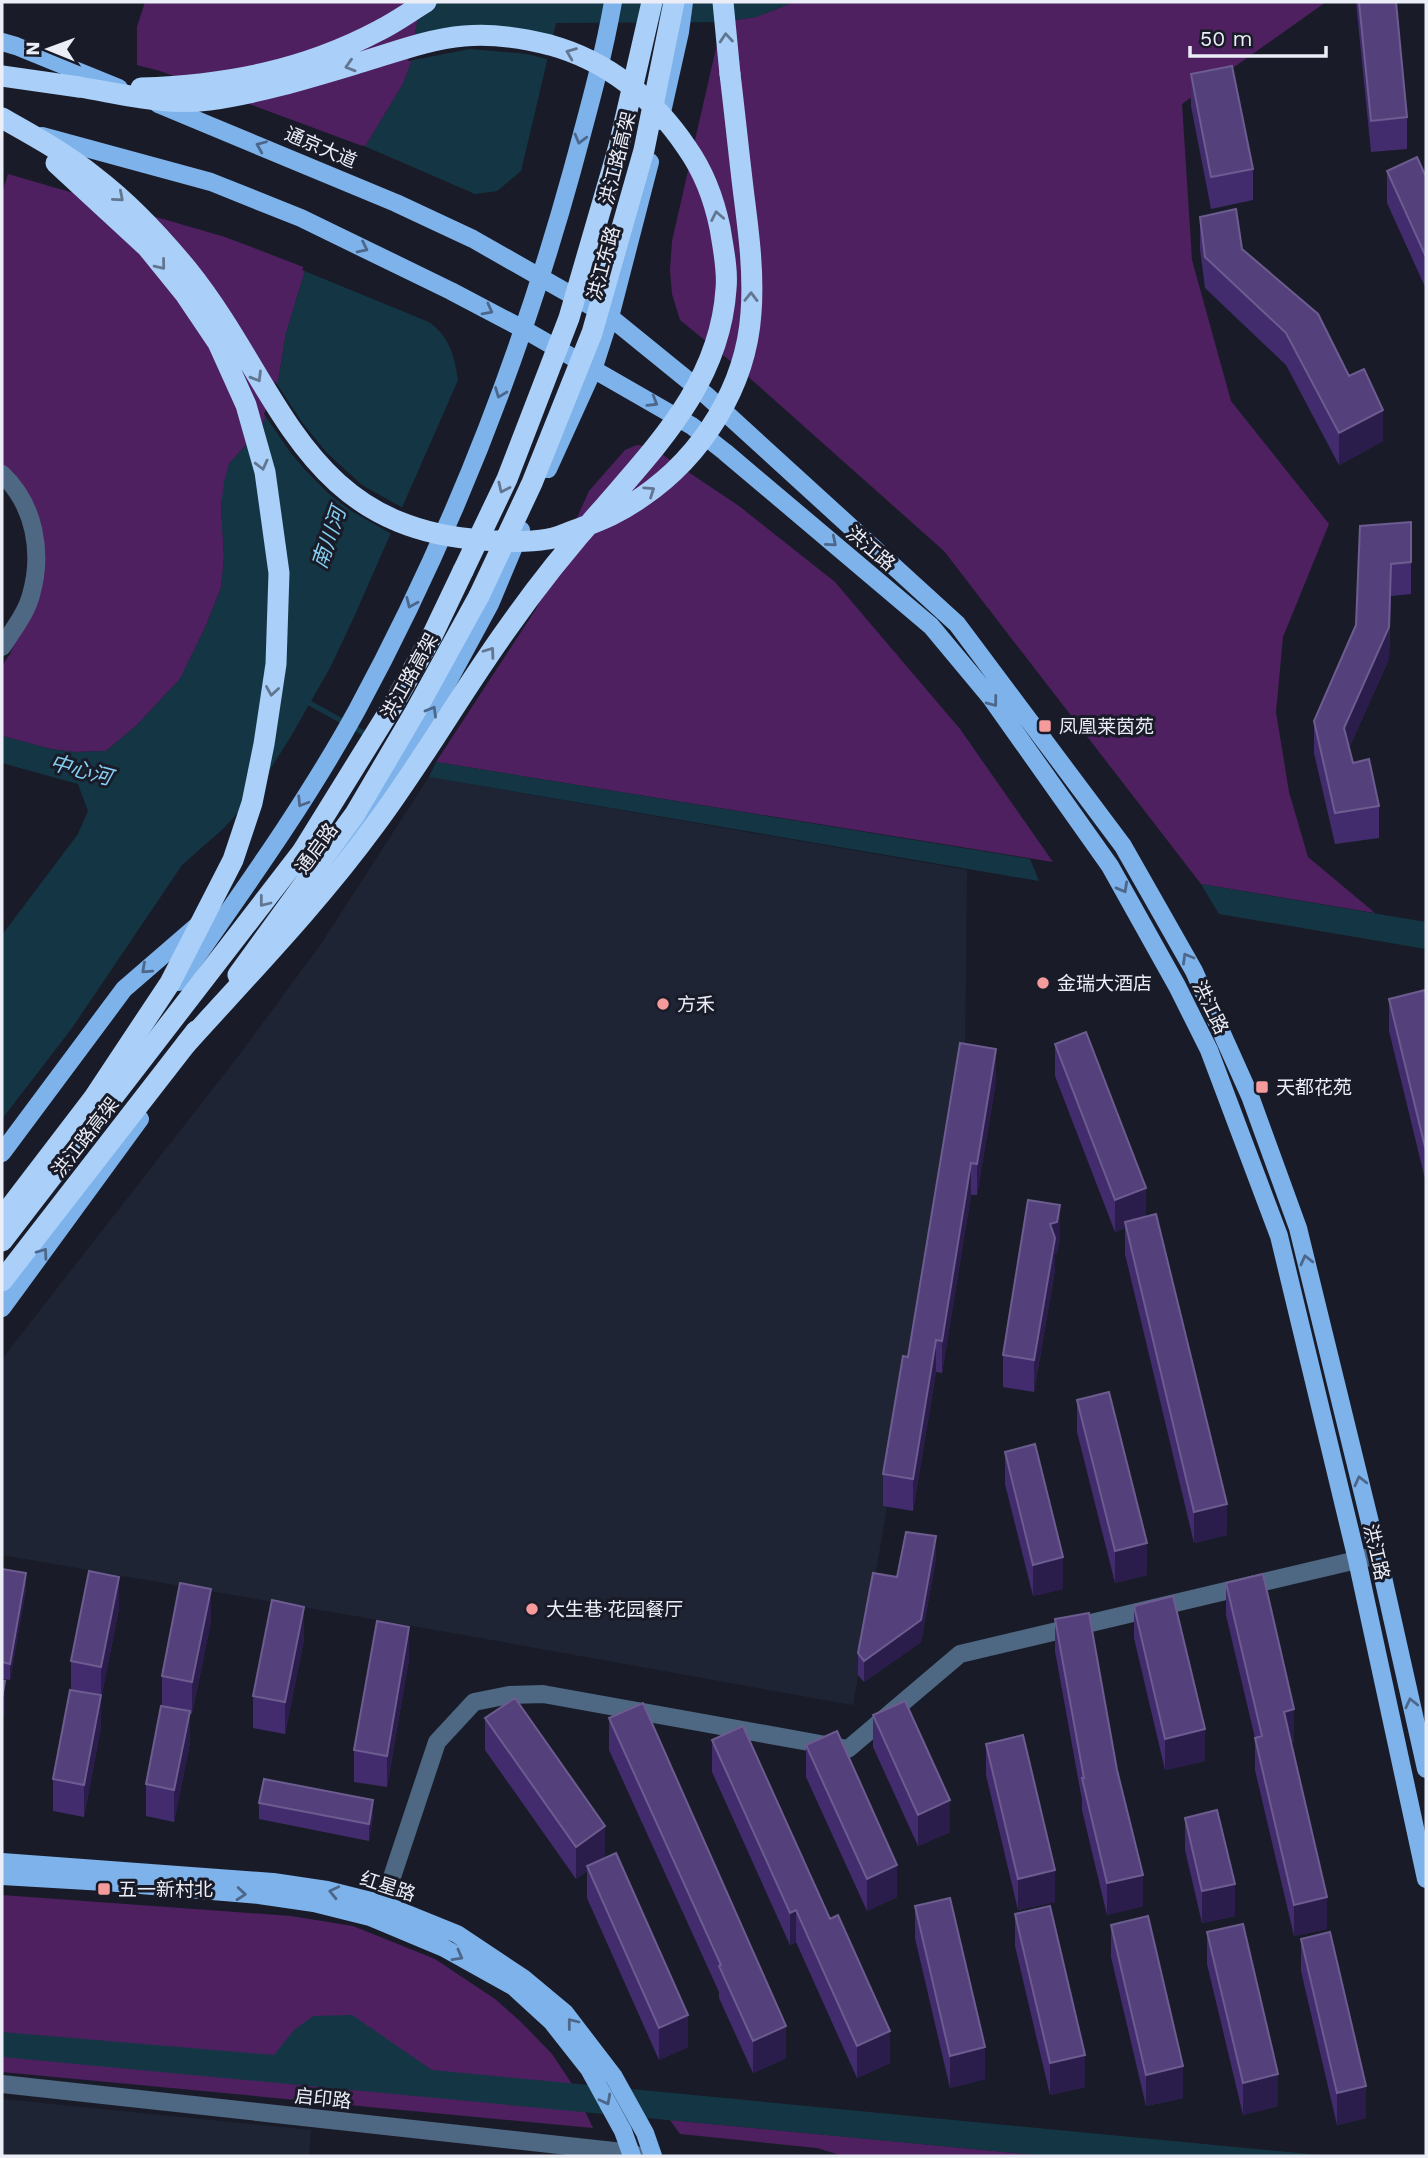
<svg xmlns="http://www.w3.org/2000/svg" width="1428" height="2158" viewBox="0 0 1428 2158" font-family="'Work Sans','Noto Sans SC',sans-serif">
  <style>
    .built { fill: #1f2435 }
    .green { fill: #4e2060 }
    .water { fill: #143644 }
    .pier { fill: #191c28 }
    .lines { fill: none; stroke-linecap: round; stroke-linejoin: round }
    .stream { stroke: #143644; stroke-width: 5 }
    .minor { stroke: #4e6782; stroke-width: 18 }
    .major { stroke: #7eb2eb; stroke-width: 18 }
    .highway { stroke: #aacff8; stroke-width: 21 }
    .highway-bridge { stroke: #aacff8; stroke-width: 21 }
    .wall { fill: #422c6d }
    .shaded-wall { fill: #2a1d4b }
    .building { fill: #54417c; stroke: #6c5c8f; stroke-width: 2 }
    .oneway { stroke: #627690 }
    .oneway2 { stroke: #4c678a }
    .poi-dot { fill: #f59b9b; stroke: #191c28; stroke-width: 2.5 }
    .labels { text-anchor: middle; stroke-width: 6; stroke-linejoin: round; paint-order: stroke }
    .street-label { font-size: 19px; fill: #ebeef6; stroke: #191c28 }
    .poi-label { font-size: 19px; fill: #ebeef6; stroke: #191c28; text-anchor: start }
    .water-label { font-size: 21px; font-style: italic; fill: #85cef1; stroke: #191c28 }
  </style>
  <rect width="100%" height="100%" fill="#191c28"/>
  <path class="built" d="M429 777 967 870 965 1052 853 1705 436 1630 2 1555V1359L240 1054 321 944Z
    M2 2099 311 2130 309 2156H2Z"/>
  <path class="green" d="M145 2H420L411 63 403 84 365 147 160 71 137 65V27Z
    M794 2H1326L1182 104 1192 260 1231 401 1329 524 1283 637 1276 712 1289 792 1308 857 1375 913 1201 884 944 551 735 365 680 320 672 294 670 270 672 241 722 22 756 17Z
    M8 174 225 237 306 268 286 333 276 394 261 428 229 464 221 505 224 558 221 588 205 628 180 679 136 726 106 751 74 752 51 749 2 736V666L10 654 39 587 42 532 2 468V193Z
    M637 445 651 447 739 506 835 582 960 729 1053 862 436 762 536 609 589 491 625 450Z
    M2 1895 291 1916 353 1926 435 1959 495 1999 521 2022 552 2054 572 2084 593 2128 2 2072Z
    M670 2120 1048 2156H843L817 2148 680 2134Z"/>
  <path class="water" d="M420 2H794L756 17 722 22 556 23 521 171 497 191 475 194 424 319C448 333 454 353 458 380L354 617 331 666 290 738 253 796 224 828 182 865 72 1028 2 1119V935L78 834 88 811 78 784 2 763V736L51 749 74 752 106 751 136 726 180 679 205 628 221 588 224 558 221 505 224 482 229 464 261 428 276 394 286 333 306 268 365 147 403 84 411 63Z
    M436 762 1030 859 1039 881 429 777Z
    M1201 884 1426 922V949L1219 914Z
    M352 2015 432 2070 1329 2156H1048L2 2057V2032L274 2055 294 2030 313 2016Z"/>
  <path class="pier" d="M411 37 555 39 550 60 527 54 470 49 408 61Z
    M362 145 482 197H478L428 317 437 323 436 325 302 270Z
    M275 381 302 422 326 452 362 485 405 509 393 535 348 509 328 493 306 471 290 452 264 414 273 393Z"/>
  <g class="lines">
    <path class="stream" d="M304 700 369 736"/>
    <path class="minor" d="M2 474C35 505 43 553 31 595 26 614 12 631 2 647
      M383 1904 437 1742 474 1702 509 1695 543 1694 848 1749 960 1654 1378 1555
      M2 2084 632 2153 638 2156"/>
    <path class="major" d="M2 42 16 46 119 88
      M158 104 396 203 473 239 610 317 706 395 957 624 1123 846 1194 971 1250 1096 1298 1228 1378 1555 1426 1769
      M660 121 680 32 684 2
      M42 136 211 182 301 218 451 291 525 330 692 426 725 452 931 626 991 698 1110 866 1177 986 1209 1050 1279 1236 1357 1560 1426 1879
      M548 469 593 370 610 317 650 162
      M328 870 431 713 490 604 521 530
      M179 982C241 893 305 805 357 710 449 540 521 356 572 171 587 115 603 59 613 2
      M2 1153 124 989 198 925
      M2 1308 140 1119
      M2 1862 273 1882 327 1890 383 1904 457 1934 523 1978 565 2013 614 2077 645 2133 653 2156
      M2 1876 105 1882 259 1895 314 1903 370 1917 444 1948 514 1987 552 2022 589 2069 623 2131 632 2156"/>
    <path class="highway" d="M723 2 730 74
      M2 76 79 87
      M238 975 355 814 415 712 479 596
      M2 1241 302 852 393 705 432 636 463 571
      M2 1281 196 1031"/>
    <path class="highway-bridge" d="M79 87C122 94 166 106 209 100 261 93 312 77 362 62 395 52 429 39 464 36 493 33 522 38 550 45 608 61 654 99 687 148 704 172 714 199 720 228 723 247 728 270 726 289 720 380 661 441 605 506 570 545 537 586 507 629 461 693 422 762 375 825 318 903 251 972 186 1044
      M141 88C226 85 303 71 380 30 396 22 411 11 426 2
      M2 118C34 136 67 154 95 177 129 203 160 236 187 269 282 387 301 528 483 540 505 542 526 543 548 539 558 538 568 532 578 529 604 519 619 513 642 497 702 456 746 387 751 313 754 274 749 235 744 196 739 156 735 115 730 74
      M463 571 507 479 569 318 619 146 652 2
      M479 596 532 483 592 333 644 150 674 2
      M2 1218 93 1099 170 983 233 860 252 803 264 744 276 664 279 573 265 472 246 405 218 343 185 294 147 247 56 163"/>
  </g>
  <path class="wall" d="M1356 2H1396L1407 117V149L1371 152Z
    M1191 74 1253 169V200L1211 209 1191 106Z
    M1387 171 1426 177V289L1387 203Z
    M1200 217 1242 249 1349 376 1383 441 1339 465 1286 365 1205 288 1200 249Z
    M1411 522V594L1391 596 1389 659 1349 748 1353 763 1379 806V838L1335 844 1314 753V721Z
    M1426 996V1183L1389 1031V999Z
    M1055 1044 1146 1217 1227 1535 1194 1543 1125 1254V1228L1115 1232 1055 1076Z
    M996 1081 977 1195H971L942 1373 936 1372 913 1511 883 1506V1474L908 1357Z
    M1060 1237 1057 1253 1055 1254V1270L1034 1392 1003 1387V1355Z
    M1077 1400 1147 1575 1115 1583 1077 1432Z
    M1005 1452 1063 1589 1033 1596 1005 1484Z
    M936 1558 921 1642 864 1682 858 1675V1653L897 1577Z
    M2 1569 26 1589 10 1680 2 1679Z
    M1226 1583 1294 1741 1291 1742 1327 1929 1294 1936 1255 1770V1738L1226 1615Z
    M1134 1606 1205 1761 1165 1770 1134 1638Z
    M119 1608 101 1699V1727L84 1817 53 1811V1779L71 1690V1661Z
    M1055 1619 1117 1770 1143 1906 1107 1915 1082 1810V1800L1055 1651Z
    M211 1621 192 1714H190V1743L174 1822 146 1816V1784L162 1706V1676Z
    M304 1639 285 1734 253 1728V1696Z
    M409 1659 387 1787 354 1782V1750Z
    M873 1715 950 1832 918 1846 873 1747Z
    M485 1718 605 1858 688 2047 659 2060 587 1898V1871L576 1879 485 1750Z
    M609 1718 786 2058 753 2073 719 1998V1992L609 1750Z
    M712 1740 830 1919 890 2063 857 2078 796 1942 790 1945 712 1772Z
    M986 1744 1055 1902 1018 1910 986 1775Z
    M806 1745 897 1897 867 1911 806 1777Z
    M259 1803 373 1817 369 1841 259 1819Z
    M1185 1818 1235 1916 1202 1923 1185 1850Z
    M915 1906 985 2079 950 2088 915 1938Z
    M1015 1914 1085 2087 1050 2095 1015 1946Z
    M1111 1925 1183 2098 1146 2106 1111 1957Z
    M1207 1932 1278 2106 1243 2115 1207 1964Z
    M1301 1939 1366 2118 1337 2125 1301 1971Z"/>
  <path class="shaded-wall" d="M1383 410V441L1339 465V433Z
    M1391 564 1389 659 1344 759V728Z
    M996 1049V1081L977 1195V1164Z
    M971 1163V1195L942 1373V1341Z
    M1146 1188V1220L1125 1222V1228L1115 1232V1200Z
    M1060 1205V1237L1057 1253 1055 1254V1270L1034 1392V1360L1050 1224Z
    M936 1340V1372L913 1511V1479Z
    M1227 1504V1535L1194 1543V1512Z
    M936 1536V1558L921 1642 864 1682V1661Z
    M1147 1543V1575L1115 1583V1551Z
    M1063 1557V1589L1033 1596V1565Z
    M26 1573V1589L10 1680V1664Z
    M119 1577V1608L101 1699V1667Z
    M211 1589V1621L192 1714V1682Z
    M304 1607V1639L285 1734V1702Z
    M409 1627V1659L387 1787V1756Z
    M5 1681V1713L2 1730V1698Z
    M101 1695V1727L84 1817V1785Z
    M1294 1709V1741L1284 1743V1712Z
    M190 1711V1743L174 1822V1790Z
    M1205 1729V1761L1165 1770V1739Z
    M373 1800V1817L369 1841V1824Z
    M950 1800V1832L918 1846V1815Z
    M605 1826V1858L587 1866V1871L576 1879V1847Z
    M897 1865V1897L867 1911V1879Z
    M1055 1870V1902L1018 1910V1879Z
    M1143 1875V1906L1107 1915V1883Z
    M1235 1884V1916L1202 1923V1891Z
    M1327 1897V1929L1294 1936V1905Z
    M796 1910V1942L790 1945V1913Z
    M688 2015V2047L659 2060V2028Z
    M786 2026V2058L753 2073V2041Z
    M890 2031V2063L857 2078V2046Z
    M985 2047V2079L950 2088V2056Z
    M1085 2055V2087L1050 2095V2063Z
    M1183 2066V2098L1146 2106V2075Z
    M1278 2074V2106L1243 2115V2083Z
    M1366 2086V2118L1337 2125V2093Z"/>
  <path class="building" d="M1359 2H1396L1407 117 1371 121Z
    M1232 66 1253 169 1211 177 1191 74Z
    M1417 157 1426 177V257L1387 171Z
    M1236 209 1242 249 1318 314 1349 376 1364 369 1383 410 1339 433 1286 333 1205 257 1200 217Z
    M1411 522V562L1391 564 1389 627 1344 728 1353 763 1369 759 1379 806 1335 813 1314 721 1356 625 1360 526Z
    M1425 990 1426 996V1151L1389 999Z
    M1086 1032 1146 1188 1115 1200 1055 1044Z
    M960 1043 996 1049 977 1164 971 1163 942 1341 936 1340 913 1479 883 1474 903 1356 908 1357Z
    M1028 1200 1060 1205 1057 1222 1050 1224 1055 1238 1034 1360 1003 1355Z
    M1156 1214 1227 1504 1194 1512 1125 1222Z
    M1109 1392 1147 1543 1115 1551 1077 1400Z
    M1035 1444 1063 1557 1033 1565 1005 1452Z
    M906 1532 936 1536 921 1620 864 1661 858 1653 873 1573 897 1577Z
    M2 1569 26 1573 10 1664 2 1662Z
    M89 1571 119 1577 101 1667 71 1661Z
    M1263 1574 1294 1709 1284 1712 1327 1897 1294 1905 1255 1738 1262 1736 1226 1583Z
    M180 1583 211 1589 192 1682 162 1676Z
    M1173 1596 1205 1729 1165 1739 1134 1606Z
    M272 1600 304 1607 285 1702 253 1696Z
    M1089 1613 1117 1770 1143 1875 1107 1883 1082 1778H1084L1055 1619Z
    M377 1621 409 1627 387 1756 354 1750Z
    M2 1681H5L2 1698Z
    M70 1690 101 1695 84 1785 53 1779Z
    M515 1698 605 1826 576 1847 485 1718Z
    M905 1701 950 1800 918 1815 873 1715Z
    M643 1703 786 2026 753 2041 719 1966 721 1965 609 1718Z
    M161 1706 190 1711 174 1790 146 1784Z
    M743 1726 830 1919 838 1915 890 2031 857 2046 796 1910 790 1913 712 1740Z
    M837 1731 897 1865 867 1879 806 1745Z
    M1023 1735 1055 1870 1018 1879 986 1744Z
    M264 1779 373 1800 369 1824 259 1803Z
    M1217 1810 1235 1884 1202 1891 1185 1818Z
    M616 1853 688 2015 659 2028 587 1866Z
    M950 1898 985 2047 950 2056 915 1906Z
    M1050 1906 1085 2055 1050 2063 1015 1914Z
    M1148 1916 1183 2066 1146 2075 1111 1925Z
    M1243 1924 1278 2074 1243 2083 1207 1932Z
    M1330 1932 1366 2086 1337 2093 1301 1939Z"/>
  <defs><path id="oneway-chevron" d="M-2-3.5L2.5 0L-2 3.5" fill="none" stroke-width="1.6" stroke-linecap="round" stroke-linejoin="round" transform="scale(1.75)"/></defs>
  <g class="oneway">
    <use href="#oneway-chevron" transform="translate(726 38) rotate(-95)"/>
    <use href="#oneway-chevron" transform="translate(571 53) rotate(-158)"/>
    <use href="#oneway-chevron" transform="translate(350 66) rotate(163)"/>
    <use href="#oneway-chevron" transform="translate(119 197) rotate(41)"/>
    <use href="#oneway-chevron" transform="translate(717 216) rotate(-101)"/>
    <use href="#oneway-chevron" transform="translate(161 265) rotate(51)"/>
    <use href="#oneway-chevron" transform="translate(751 297) rotate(-89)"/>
    <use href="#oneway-chevron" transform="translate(257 377) rotate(59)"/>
    <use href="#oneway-chevron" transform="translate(262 465) rotate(76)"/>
    <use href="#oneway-chevron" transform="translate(503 488) rotate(115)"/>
    <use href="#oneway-chevron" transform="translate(650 491) rotate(-34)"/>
    <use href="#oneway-chevron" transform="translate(490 652) rotate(-54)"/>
    <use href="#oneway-chevron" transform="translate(272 691) rotate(99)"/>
    <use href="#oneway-chevron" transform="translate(264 902) rotate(128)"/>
  </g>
  <g class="oneway2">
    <use href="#oneway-chevron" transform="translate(580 139) rotate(105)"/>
    <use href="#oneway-chevron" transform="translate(261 146) rotate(-157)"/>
    <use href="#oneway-chevron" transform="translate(363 248) rotate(26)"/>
    <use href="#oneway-chevron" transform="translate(488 310) rotate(28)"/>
    <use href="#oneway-chevron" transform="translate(500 393) rotate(111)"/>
    <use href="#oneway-chevron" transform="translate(653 402) rotate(31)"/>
    <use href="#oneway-chevron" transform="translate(832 542) rotate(40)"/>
    <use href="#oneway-chevron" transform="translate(411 603) rotate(114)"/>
    <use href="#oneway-chevron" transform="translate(993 702) rotate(53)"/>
    <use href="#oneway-chevron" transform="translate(432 711) rotate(-60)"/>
    <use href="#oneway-chevron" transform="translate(302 802) rotate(122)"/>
    <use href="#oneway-chevron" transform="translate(1123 888) rotate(61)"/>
    <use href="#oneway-chevron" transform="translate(1187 958) rotate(-120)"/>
    <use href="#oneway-chevron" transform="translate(146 969) rotate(138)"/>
    <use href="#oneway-chevron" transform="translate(43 1253) rotate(-54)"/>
    <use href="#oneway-chevron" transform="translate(1306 1260) rotate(-104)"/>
    <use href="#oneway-chevron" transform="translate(1360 1481) rotate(-104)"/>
    <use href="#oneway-chevron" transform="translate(1411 1703) rotate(-103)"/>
    <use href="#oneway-chevron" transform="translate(334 1892) rotate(-167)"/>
    <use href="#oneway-chevron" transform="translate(241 1894) rotate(5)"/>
    <use href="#oneway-chevron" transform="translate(458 1956) rotate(29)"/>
    <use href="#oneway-chevron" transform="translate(572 2023) rotate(-128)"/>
    <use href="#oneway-chevron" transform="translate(606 2100) rotate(62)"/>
  </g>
  <g class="poi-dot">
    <rect x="1038" y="719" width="14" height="14" rx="3.5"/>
    <circle cx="1043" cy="983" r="7"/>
    <circle cx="663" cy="1004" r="7"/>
    <rect x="1255" y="1080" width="14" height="14" rx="3.5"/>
    <circle cx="532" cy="1609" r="7"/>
    <rect x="97" y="1882" width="14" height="14" rx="3.5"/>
  </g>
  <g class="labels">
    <g class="street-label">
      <text transform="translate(321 147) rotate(23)" y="7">通京大道</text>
      <text transform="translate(617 158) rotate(-76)" y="7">洪江路高架</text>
      <text transform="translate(603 263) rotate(-75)" y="7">洪江东路</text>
      <text transform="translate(871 548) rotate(40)" y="7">洪江路</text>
      <text transform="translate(409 676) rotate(-61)" y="7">洪江路高架</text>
      <text transform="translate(316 848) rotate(-54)" y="7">通启路</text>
      <text transform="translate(1211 1007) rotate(64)" y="7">洪江路</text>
      <text transform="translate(85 1137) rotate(-52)" y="7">洪江路高架</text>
      <text transform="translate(1377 1552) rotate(77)" y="7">洪江路</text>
      <text transform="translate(388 1886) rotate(18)" y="7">红星路</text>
      <text transform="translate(323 2098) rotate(6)" y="7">启印路</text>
    </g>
    <g class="poi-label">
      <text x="1059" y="733">凤凰莱茵苑</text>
      <text x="1057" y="990">金瑞大酒店</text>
      <text x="677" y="1011">方禾</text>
      <text x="1276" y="1094">天都花苑</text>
      <text x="546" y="1616">大生巷·花园餐厅</text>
      <text x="118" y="1896">五一新村北</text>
    </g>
    <g class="water-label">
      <text transform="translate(329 538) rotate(-71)" y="7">南川河</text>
      <text transform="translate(81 770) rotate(15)" y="7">中心河</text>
    </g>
  </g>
  <rect width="1428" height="2158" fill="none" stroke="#ebeef6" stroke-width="7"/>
  <g transform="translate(49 49) rotate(271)" stroke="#191c28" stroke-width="5" paint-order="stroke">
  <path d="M0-5L12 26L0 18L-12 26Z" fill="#ebeef6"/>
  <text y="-10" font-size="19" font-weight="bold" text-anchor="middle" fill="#ebeef6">N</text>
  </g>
  <path d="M1190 46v10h136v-10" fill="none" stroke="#ebeef6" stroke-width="3.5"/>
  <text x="1200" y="46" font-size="21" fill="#ebeef6" stroke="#191c28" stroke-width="5" paint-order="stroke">50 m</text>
</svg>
